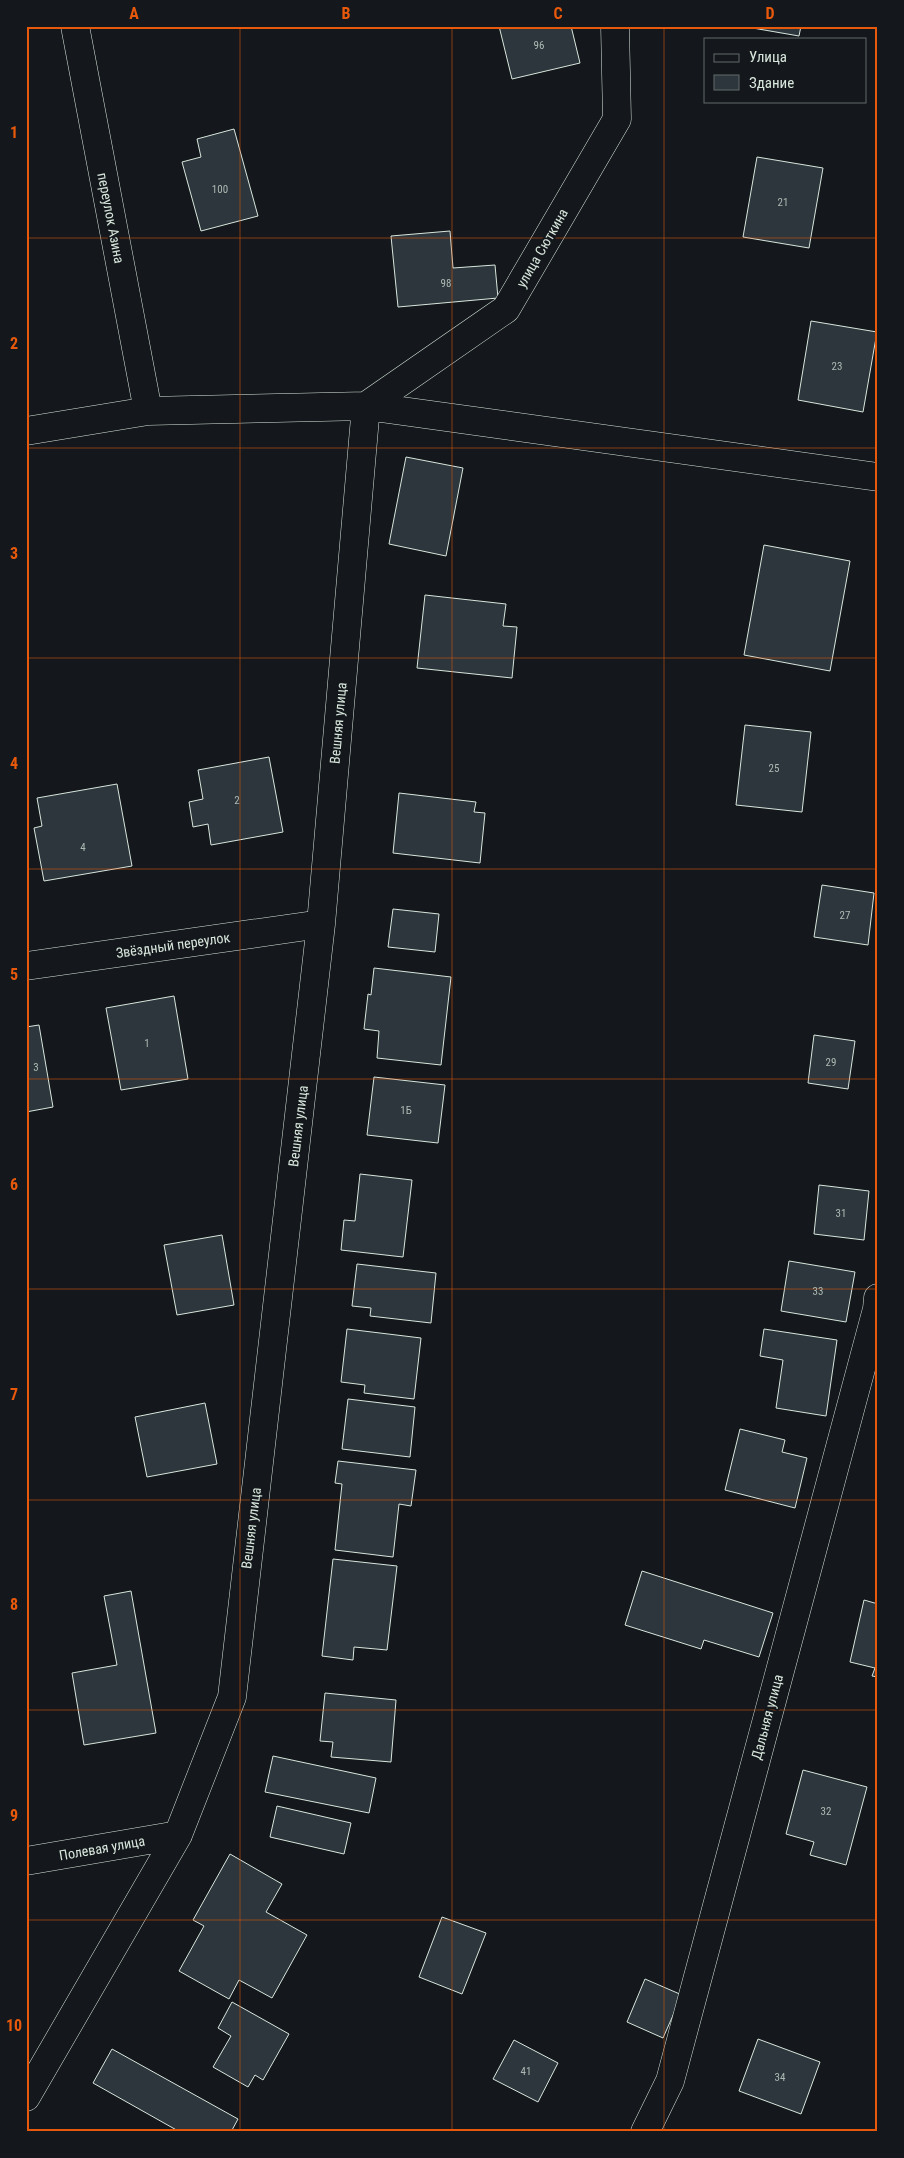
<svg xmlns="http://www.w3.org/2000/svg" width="904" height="2158" viewBox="0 0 904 2158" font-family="'Roboto Condensed',sans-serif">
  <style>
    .building { fill: #2c363c; stroke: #d8e6dc }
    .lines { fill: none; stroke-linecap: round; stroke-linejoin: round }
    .minor-casing { stroke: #d8e6dc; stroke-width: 29 }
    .minor { stroke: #14181c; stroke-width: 28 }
    .grid { fill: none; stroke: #e8590c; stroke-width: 1; stroke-opacity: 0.55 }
    .labels { text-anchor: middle; stroke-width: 4; stroke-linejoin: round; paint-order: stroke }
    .number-label { font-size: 11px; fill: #adbab4 }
    .street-label { font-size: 14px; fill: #d8e6dc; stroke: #14181c }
    .neatline { fill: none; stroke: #e8590c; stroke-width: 2 }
    .grid-label { font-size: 16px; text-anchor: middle; font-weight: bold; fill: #e8590c }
  </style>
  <rect width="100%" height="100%" fill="#14181c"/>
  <path class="building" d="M499 26H571L580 63 512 79Z
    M741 26H801L799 36Z
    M234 129 258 216 201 231 182 162 201 157 197 139Z
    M757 157 823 168 809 248 743 237Z
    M450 231 453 268 495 265 498 298 398 307 391 236Z
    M811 321 877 332 863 412 798 400Z
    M406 457 463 468 446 556 389 544Z
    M764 545 850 561 830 671 744 655Z
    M425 595 506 604 503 626 517 627 512 678 417 668Z
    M745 725 811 732 802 812 736 805Z
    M269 757 283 832 211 845 208 824 193 827 189 802 203 799 198 770Z
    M117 784 132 866 44 881 34 828 42 826 37 798Z
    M399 793 476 802 474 812 485 813 480 863 393 853Z
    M822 885 874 893 868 945 814 937Z
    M393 909 439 914 435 952 388 947Z
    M374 968 451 977 441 1065 377 1058 379 1031 364 1029 368 994 371 995Z
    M174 996 188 1079 121 1090 106 1008Z
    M39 1025 53 1107 26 1112V1027Z
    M814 1035 855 1041 848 1089 808 1083Z
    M374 1077 445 1085 438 1143 367 1135Z
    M360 1174 412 1180 403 1257 341 1250 344 1220 355 1221Z
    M819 1185 869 1191 864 1240 814 1234Z
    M222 1235 234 1305 177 1315 164 1245Z
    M789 1261 855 1272 846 1322 781 1311Z
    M357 1264 436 1273 431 1323 370 1316 371 1308 352 1306Z
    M347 1329 421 1338 414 1399 364 1393 365 1385 341 1382Z
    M764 1329 837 1340 826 1416 776 1408 783 1360 760 1356Z
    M348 1399 415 1407 410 1457 342 1449Z
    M205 1403 217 1464 147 1477 135 1417Z
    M740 1429 785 1440 782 1452 807 1458 795 1508 725 1490Z
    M338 1461 416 1470 411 1506 399 1504 393 1557 335 1550 342 1484 335 1483Z
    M333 1559 397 1566 387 1650 354 1647 353 1660 322 1656Z
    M642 1571 773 1613 759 1657 704 1640 701 1649 625 1625Z
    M131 1591 156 1733 84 1745 72 1673 117 1665 104 1596Z
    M864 1600 878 1604V1677L872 1676 875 1668 850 1662Z
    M325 1693 396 1700 391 1762 331 1757 333 1742 320 1741Z
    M273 1756 376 1778 369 1813 265 1792Z
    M803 1770 867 1787 846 1865 810 1855 814 1842 786 1834Z
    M277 1806 351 1823 344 1854 270 1837Z
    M230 1854 282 1884 266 1912 307 1935 272 1998 239 1980 229 1999 179 1971 204 1926 193 1920Z
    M442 1917 486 1933 462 1994 419 1977Z
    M645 1979 682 1995 663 2038 627 2022Z
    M232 2002 289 2034 263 2080 255 2075 248 2087 213 2067 231 2036 218 2028Z
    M758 2039 820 2062 801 2114 739 2091Z
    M514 2040 558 2063 538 2102 493 2079Z
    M112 2049 238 2119 231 2132H180L93 2083Z"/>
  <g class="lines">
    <g class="minor-casing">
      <path id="minor" d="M75 26 148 411
        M366 406 506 309 617 119 615 26
        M26 431 148 411 366 406 878 477
        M26 966 321 924
        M26 1861 178 1835
        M26 2097 178 1835 232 1697 321 924 366 406
        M645 2132 670 2081 877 1309 878 1298"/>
    </g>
    <use href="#minor" class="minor"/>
  </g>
  <path class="grid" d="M240 26V2132M452 26V2132M664 26V2132M26 238H878M26 448H878M26 658H878M26 869H878M26 1079H878M26 1289H878M26 1500H878M26 1710H878M26 1920H878"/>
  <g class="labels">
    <g class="number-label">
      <text x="539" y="49">96</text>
      <text x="220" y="193">100</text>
      <text x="783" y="206">21</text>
      <text x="446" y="287">98</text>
      <text x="837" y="370">23</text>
      <text x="774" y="772">25</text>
      <text x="237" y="804">2</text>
      <text x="83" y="851">4</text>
      <text x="845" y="919">27</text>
      <text x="147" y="1047">1</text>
      <text x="831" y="1066">29</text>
      <text x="36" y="1071">3</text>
      <text x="406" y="1114">1Б</text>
      <text x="841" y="1217">31</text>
      <text x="818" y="1295">33</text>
      <text x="826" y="1815">32</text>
      <text x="526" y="2075">41</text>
      <text x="780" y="2081">34</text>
    </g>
    <g class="street-label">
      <text transform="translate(111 218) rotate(79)" y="5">переулок Азина</text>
      <text transform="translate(542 248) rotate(-60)" y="5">улица Сюткина</text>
      <text transform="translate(338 723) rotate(-85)" y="5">Вешняя улица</text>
      <text transform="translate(173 945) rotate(-8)" y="5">Звёздный переулок</text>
      <text transform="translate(298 1126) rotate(-83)" y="5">Вешняя улица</text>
      <text transform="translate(251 1528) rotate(-83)" y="5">Вешняя улица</text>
      <text transform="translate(767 1717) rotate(-75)" y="5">Дальняя улица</text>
      <text transform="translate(102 1848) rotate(-10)" y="5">Полевая улица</text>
    </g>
  </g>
  <rect width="904" height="2158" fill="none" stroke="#14181c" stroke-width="55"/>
  <rect x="704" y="38" width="162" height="65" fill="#14181c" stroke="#626a69"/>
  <rect x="714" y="54" width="25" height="8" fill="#14181c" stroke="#626a69"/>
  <text x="749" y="62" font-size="15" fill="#d8e6dc">Улица</text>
  <rect x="714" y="75" width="25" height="15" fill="#2c363c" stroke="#626a69"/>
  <text x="749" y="88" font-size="15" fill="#d8e6dc">Здание</text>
  <rect x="28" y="28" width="848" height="2102" class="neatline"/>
  <g class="grid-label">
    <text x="134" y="19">A</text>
    <text x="346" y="19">B</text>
    <text x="558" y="19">C</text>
    <text x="770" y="19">D</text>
    <text x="14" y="138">1</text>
    <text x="14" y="349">2</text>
    <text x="14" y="559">3</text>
    <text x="14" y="769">4</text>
    <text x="14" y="980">5</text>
    <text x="14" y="1190">6</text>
    <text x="14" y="1400">7</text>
    <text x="14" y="1610">8</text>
    <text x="14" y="1821">9</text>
    <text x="14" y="2031">10</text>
  </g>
</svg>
